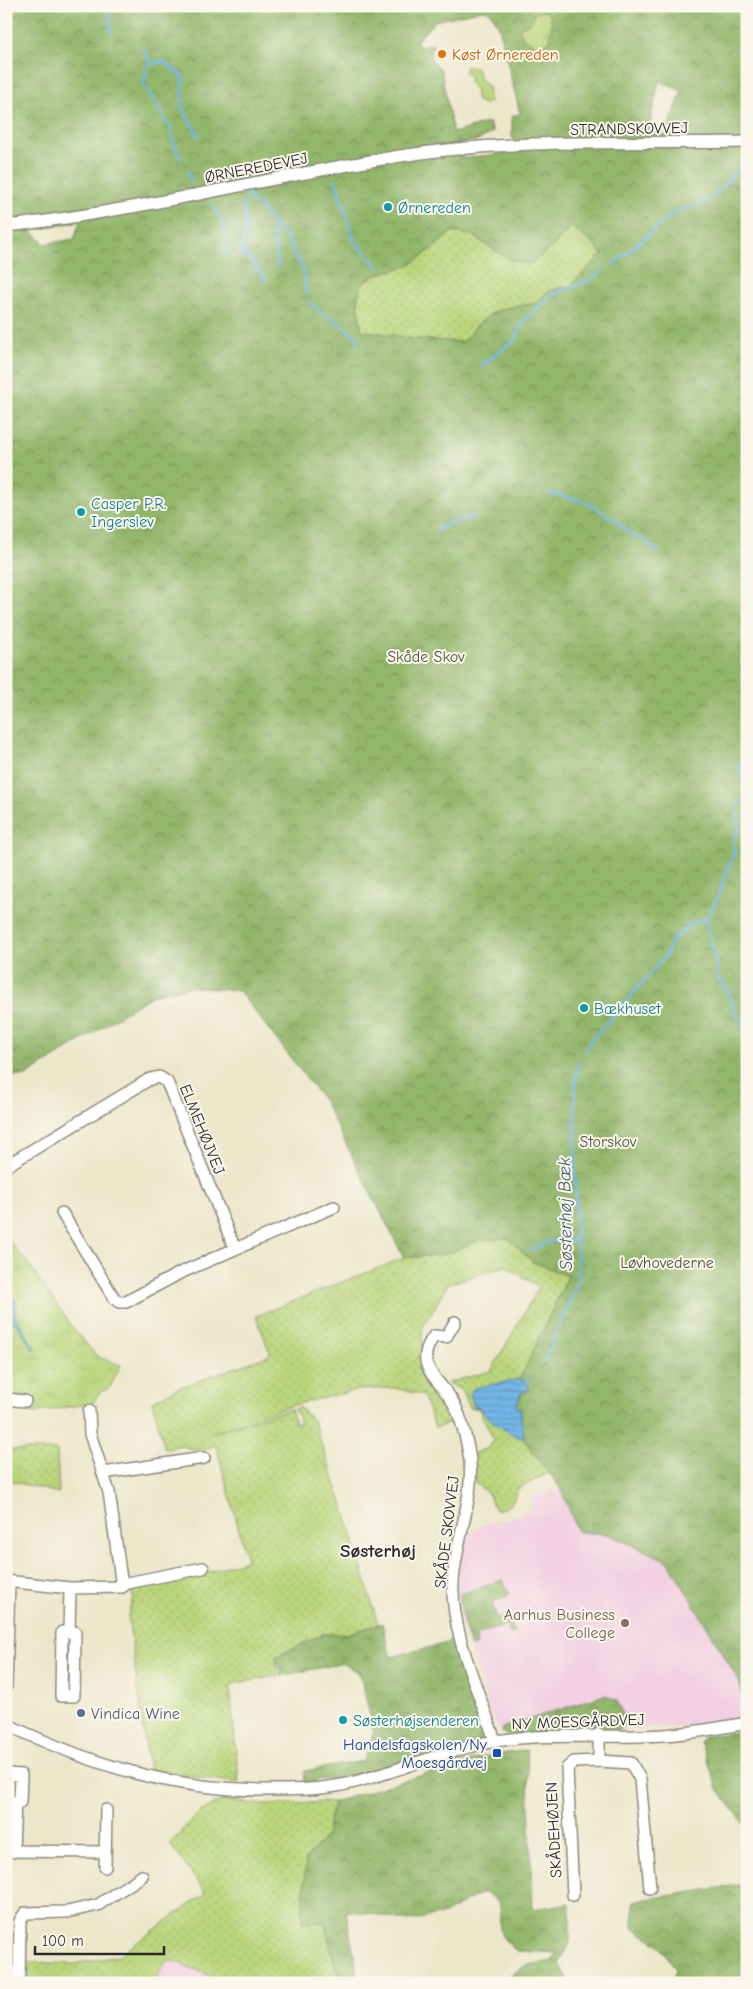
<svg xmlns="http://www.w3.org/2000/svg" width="753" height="1989" viewBox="0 0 753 1989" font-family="'Comic Neue',sans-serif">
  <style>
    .built { fill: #f2cfe1 }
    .grass { fill: url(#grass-dots); stroke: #728053 }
    .forest { fill: url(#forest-crowns); stroke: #5e704b; fill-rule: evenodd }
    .park { fill: url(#park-tufts); stroke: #728053 }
    .water { fill: url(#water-rules); stroke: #50708a }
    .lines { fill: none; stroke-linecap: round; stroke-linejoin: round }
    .stream { stroke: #74b6e9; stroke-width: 2.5 }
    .minor-casing { stroke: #8c897b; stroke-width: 14 }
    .minor { stroke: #fff; stroke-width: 11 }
    .food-dot { fill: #e8710a; stroke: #fbf7ec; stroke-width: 2 }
    .culture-dot { fill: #0f9aa8; stroke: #fbf7ec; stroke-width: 2 }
    .education-dot { fill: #8d6e63; stroke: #fbf7ec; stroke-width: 2 }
    .service-dot { fill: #5c6f8a; stroke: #fbf7ec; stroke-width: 2 }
    .transit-dot { fill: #1a4fb4; stroke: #fbf7ec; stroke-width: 2 }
    .labels { text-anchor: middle; stroke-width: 4; stroke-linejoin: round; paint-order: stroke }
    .food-label { font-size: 16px; fill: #c56008; stroke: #fbf7ec; text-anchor: start }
    .street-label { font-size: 16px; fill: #2b2b2b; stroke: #fbf7ec }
    .culture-label { font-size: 16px; fill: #0d838f; stroke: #fbf7ec; text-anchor: start }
    .park-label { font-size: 16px; fill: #4e563f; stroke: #fbf7ec }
    .education-label { font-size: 16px; fill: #785e54; stroke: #fbf7ec; text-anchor: end }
    .service-label { font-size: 16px; fill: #4e5e75; stroke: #fbf7ec; text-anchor: start }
    .transit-label { font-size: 16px; fill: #164399; stroke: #fbf7ec; text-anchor: end }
    .water-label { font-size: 18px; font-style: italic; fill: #455c6e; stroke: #fbf7ec }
    .quarter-label { font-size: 19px; font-weight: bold; fill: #2b2b2b; stroke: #fbf7ec }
  </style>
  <defs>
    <pattern id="grass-dots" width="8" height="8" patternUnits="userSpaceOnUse" patternTransform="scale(1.25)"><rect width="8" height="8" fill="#b9d57b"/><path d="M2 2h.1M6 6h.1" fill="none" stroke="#9fb76a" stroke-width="1.8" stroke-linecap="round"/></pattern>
    <pattern id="forest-crowns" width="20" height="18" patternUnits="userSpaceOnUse" patternTransform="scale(1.25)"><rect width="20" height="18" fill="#92b66b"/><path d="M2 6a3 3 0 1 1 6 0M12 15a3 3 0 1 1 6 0" fill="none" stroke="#779458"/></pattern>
    <pattern id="park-tufts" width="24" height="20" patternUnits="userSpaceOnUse" patternTransform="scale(1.25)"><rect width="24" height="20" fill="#b9d57b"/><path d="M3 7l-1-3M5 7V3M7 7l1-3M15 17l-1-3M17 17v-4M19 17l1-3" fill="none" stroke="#9fb76a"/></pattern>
    <pattern id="water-rules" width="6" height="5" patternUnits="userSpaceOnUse" patternTransform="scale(1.25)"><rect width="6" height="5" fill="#74b6e9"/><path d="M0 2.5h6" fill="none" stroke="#5f94bd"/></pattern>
  </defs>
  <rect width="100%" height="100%" fill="#fbf7ec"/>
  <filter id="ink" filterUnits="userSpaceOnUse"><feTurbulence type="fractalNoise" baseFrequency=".02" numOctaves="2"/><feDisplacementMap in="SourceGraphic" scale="10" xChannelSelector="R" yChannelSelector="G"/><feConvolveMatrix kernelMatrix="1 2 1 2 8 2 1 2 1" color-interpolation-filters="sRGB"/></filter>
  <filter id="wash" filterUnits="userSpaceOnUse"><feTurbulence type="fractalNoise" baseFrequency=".0096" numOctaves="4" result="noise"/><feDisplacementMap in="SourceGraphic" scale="20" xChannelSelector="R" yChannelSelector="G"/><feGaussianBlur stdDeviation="1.12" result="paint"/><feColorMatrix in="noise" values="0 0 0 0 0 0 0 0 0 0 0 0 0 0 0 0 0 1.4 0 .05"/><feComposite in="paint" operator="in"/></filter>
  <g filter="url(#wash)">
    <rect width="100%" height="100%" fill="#ece7cb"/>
    <path class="built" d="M561 1489 578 1532 607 1534 668 1561 739 1681 747 1718 703 1726 502 1734 490 1713 460 1617 457 1582 461 1546 477 1527 532 1510 529 1499Z
      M172 1960 228 1983H153L167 1961Z"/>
    <path class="grass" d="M571 225 596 246 602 255 570 286 548 291 535 304C498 307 486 312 463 342L416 339 361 330C361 319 356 303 359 292 366 271 392 273 408 265 424 257 438 244 451 232L472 235 508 259 537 260 560 239Z
      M508 1238 533 1262 569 1276 521 1379 524 1440 549 1473 517 1489C513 1504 510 1507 495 1510L488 1493 475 1483 474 1453 488 1448 494 1440 478 1408H470L462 1390 447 1383 491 1371 539 1287 506 1266 448 1284 422 1329 423 1367 449 1402 456 1421 435 1428 423 1395 394 1388 357 1390 293 1405 209 1434 291 1409 295 1423 298 1425 300 1418 294 1409 299 1407 313 1420 345 1511 378 1624 347 1634H323L276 1657 277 1676 236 1683 230 1688 239 1783 149 1770 128 1615 133 1598 131 1586 204 1573 247 1560 216 1445 199 1451 179 1445 165 1450 152 1401 180 1387 268 1356 270 1353 256 1316 404 1258 446 1254 480 1240Z
      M6 1450H57L59 1493 6 1480Z
      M221 1800 263 1805 333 1802 326 1836 306 1859 303 1923 324 1922 340 1983H228L172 1960 167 1961 153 1983H25L24 1965 29 1962 74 1964 118 1956 206 1893 170 1844 197 1814Z"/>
    <path class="forest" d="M6 6H747V1716L739 1681 668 1561 607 1534 578 1532 561 1489 524 1439 520 1409 516 1406 526 1382 520 1379 568 1276 533 1262 508 1238 480 1240 446 1254 404 1258 324 1101 239 991 191 987 154 994 26 1076H6ZM482 10 489 11 498 24 520 114 512 116V136L518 152 461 158 458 144 479 140 493 132 489 122 453 133 441 69 432 61 430 52 433 48V44L421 46 416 42 435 21ZM659 81 682 91 666 135 648 133ZM80 221 74 239 45 244 31 230ZM571 226 596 246 602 254 570 286 548 291 535 304C498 307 486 312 463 342L416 339 361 330C361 318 356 303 359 292 366 271 392 273 408 265 424 256 438 244 451 232L472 235 508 259 529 264 552 247Z
      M503 1580 509 1592 506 1598 492 1602 497 1619 509 1616 515 1633 510 1634 507 1625 476 1635 477 1645 471 1647 462 1618 460 1594Z
      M382 1623 391 1657 447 1643 454 1633 486 1734 481 1740 365 1775 316 1780 311 1784 305 1782 304 1771 363 1761 374 1732 360 1674 343 1663 281 1676 276 1657 323 1634H347Z
      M605 1695 617 1701 626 1723 621 1730 506 1735 502 1732V1728Z
      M747 1730V1828L718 1789 700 1741 705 1737Z
      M527 1750 533 1909 570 1903V1943L559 1964 570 1983H502V1980L527 1965 552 1961 557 1953 516 1951C512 1947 505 1941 502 1936 493 1915 513 1905 483 1892L444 1914 408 1921 369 1913 346 1911 359 1983H340L324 1922 302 1923 306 1859 326 1836 333 1802 482 1757Z
      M747 1878V1983H672L676 1969 659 1945 633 1928 634 1901 744 1884Z"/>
    <path class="park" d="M545 11 551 17 550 41 537 48 523 37 519 28 530 23 535 13Z
      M466 66 478 69C478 77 480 83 488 86L490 102 485 104 477 101 475 89 469 82 470 76 464 73Z
      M6 1237 30 1266 75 1331 98 1357 121 1365 110 1387 99 1393 93 1403 31 1413 30 1409 9 1394 10 1387 6 1383Z"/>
    <path class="water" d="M6 1286 16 1301 15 1316 36 1350 31 1348C25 1337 19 1321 6 1318Z
      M520 1379 529 1386 528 1391 521 1393 516 1406 520 1409 524 1439C513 1437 484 1417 479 1407H474L470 1393 474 1388Z"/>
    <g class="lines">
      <path class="stream" d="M108 6 111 32
        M144 48 150 64 163 61 183 77 182 108 199 136
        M150 64 143 83 171 129 174 144 181 159
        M188 172 191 182
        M335 180 354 240 379 269
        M248 193V198L258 204 274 226 286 236 303 271 307 294
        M211 206C228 221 226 236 226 256
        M274 226 272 233 278 266
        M242 249 266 280
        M241 257 246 223 243 203
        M613 265 677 210 694 207 713 197 742 165 747 164
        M310 302 313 306 358 337 357 344
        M481 366 516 339 520 324 552 295 589 280 602 272
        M747 448 743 455 747 461
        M548 493 584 501 615 520 628 532 648 543 658 554
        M436 530 461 519 474 516
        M747 757 742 760 739 765 742 777 747 780
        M706 920 718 897 734 852 733 840 739 828 737 818 739 802 747 798
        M706 924 716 960 718 978 729 993 734 1011 743 1024 747 1072
        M597 1003 622 1007
        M620 1009 666 955 670 943 689 925 705 919
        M584 1051 592 1039 614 1015
        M531 1250 547 1242 577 1239
        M545 1359 579 1280 576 1235 575 1080 579 1062
        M526 1382 528 1380"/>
    </g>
  </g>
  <g filter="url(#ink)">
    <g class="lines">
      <g class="minor-casing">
        <path id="minor" d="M6 224 16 225C148 209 276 175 407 155 518 138 634 144 747 142
          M6 1166 150 1079 159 1077 167 1082 235 1249 180 1273 126 1302H119L114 1298 62 1213
          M235 1249 334 1207
          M455 1322 446 1337 434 1336C411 1367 441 1379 454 1404 461 1417 465 1434 468 1448 478 1493 455 1538 453 1583 451 1634 480 1693 495 1741
          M6 1399 25 1401
          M103 1473 204 1458
          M6 1581 70 1588 122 1587 109 1492 90 1434 89 1411
          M122 1587 127 1583 203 1568
          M69 1632H75L74 1696H61L62 1632H69L70 1588
          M6 1686 9 1582
          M6 1724C90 1764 168 1789 262 1790 289 1790 315 1790 342 1785 394 1774 443 1750 496 1741 552 1732 608 1739 664 1735 691 1733 720 1728 747 1723
          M599 1761 631 1763 640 1779 650 1888
          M7 1851 105 1852
          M13 1852 15 1802H20L21 1775 8 1774V1802H15
          M105 1867 106 1810
          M573 1895 567 1768 574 1762 599 1761V1734
          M19 1983 20 1921 25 1913 67 1912 98 1905 142 1876"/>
      </g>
      <use href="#minor" class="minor"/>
    </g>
  </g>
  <circle class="food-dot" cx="442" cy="54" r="5"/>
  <g class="culture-dot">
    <circle cx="388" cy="207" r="5"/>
    <circle cx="81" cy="512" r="5"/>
    <circle cx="584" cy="1008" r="5"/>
    <circle cx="343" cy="1720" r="5"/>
  </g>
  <circle class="education-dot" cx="625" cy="1623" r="5"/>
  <circle class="service-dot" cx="81" cy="1713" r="5"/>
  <rect class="transit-dot" x="492" y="1748" width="10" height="10" rx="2.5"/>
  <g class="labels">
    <g class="food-label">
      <text x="452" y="60">Køst Ørnereden</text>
    </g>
    <g class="street-label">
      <text transform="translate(629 128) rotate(-1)" y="6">STRANDSKOVVEJ</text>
      <text transform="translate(256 167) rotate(-11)" y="6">ØRNEREDEVEJ</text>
      <text transform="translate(203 1129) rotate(68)" y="6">ELMEHØJVEJ</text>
      <text transform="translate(446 1532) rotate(-83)" y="6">SKÅDE SKOVVEJ</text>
      <text transform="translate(578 1721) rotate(-2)" y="6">NY MOESGÅRDVEJ</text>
      <text transform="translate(553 1830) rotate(-93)" y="6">SKÅDEHØJEN</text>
    </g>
    <g class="culture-label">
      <text x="398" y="213">Ørnereden</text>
      <text x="91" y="509">Casper P.R.<tspan x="91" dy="18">Ingerslev</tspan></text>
      <text x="594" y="1014">Bækhuset</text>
      <text x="353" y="1726">Søsterhøjsenderen</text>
    </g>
    <g class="park-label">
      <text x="426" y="662">Skåde Skov</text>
      <text x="608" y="1147">Storskov</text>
      <text x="667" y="1268">Løvhovederne</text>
    </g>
    <g class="education-label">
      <text x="615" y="1620">Aarhus Business<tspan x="615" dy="18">College</tspan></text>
    </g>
    <g class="service-label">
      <text x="91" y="1719">Vindica Wine</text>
    </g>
    <g class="transit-label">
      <text x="487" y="1750">Handelsfagskolen/Ny<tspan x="487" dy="18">Moesgårdvej</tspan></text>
    </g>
    <g class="water-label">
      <text transform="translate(565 1214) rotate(-91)" y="6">Søsterhøj Bæk</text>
    </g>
    <g class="quarter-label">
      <text x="378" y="1557">Søsterhøj</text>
    </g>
  </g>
  <rect width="753" height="1989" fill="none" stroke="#fbf7ec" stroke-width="25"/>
  <path d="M35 1946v8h129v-8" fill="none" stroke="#2b2b2b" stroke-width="2.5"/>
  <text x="42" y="1946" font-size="15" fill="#2b2b2b" stroke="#fbf7ec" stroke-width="4" paint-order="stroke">100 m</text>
</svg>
